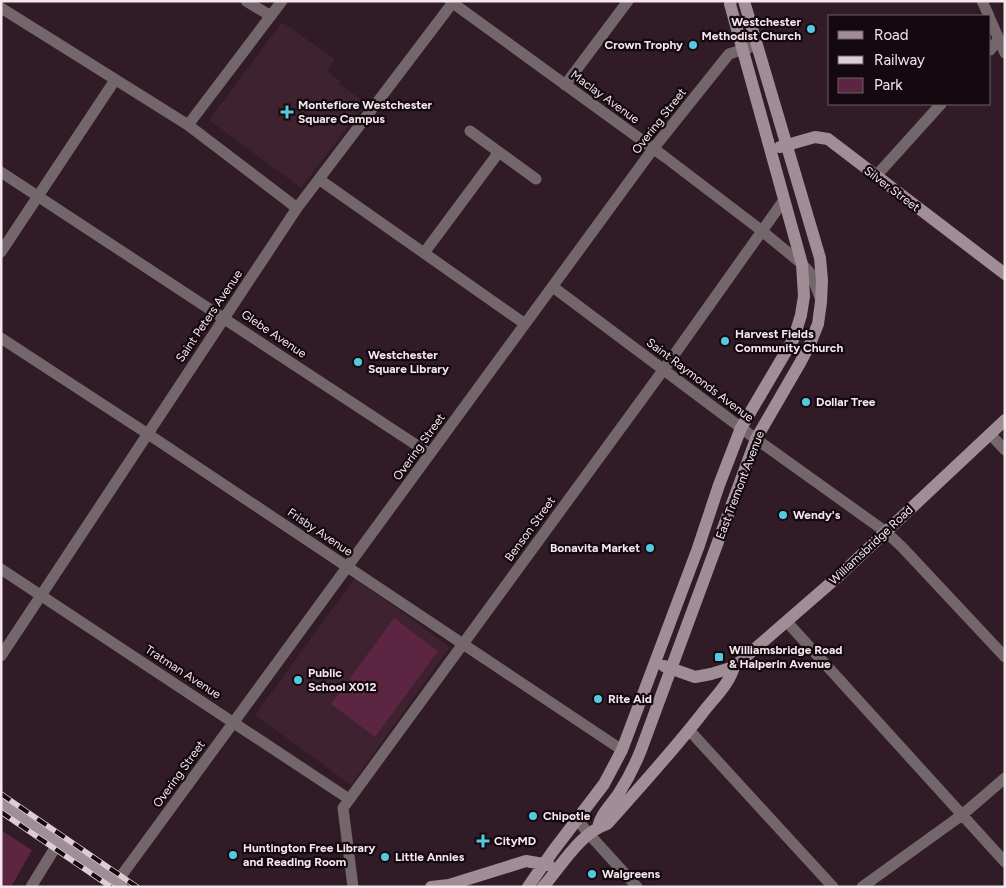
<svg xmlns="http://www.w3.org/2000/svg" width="1006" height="888" viewBox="0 0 1006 888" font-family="Figtree,sans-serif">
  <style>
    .built { fill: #3e2230 }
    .green { fill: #5c2542 }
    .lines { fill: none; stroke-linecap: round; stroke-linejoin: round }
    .minor { stroke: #73676c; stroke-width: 11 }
    .secondary { stroke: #a18d96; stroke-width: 12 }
    .rail-casing { stroke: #ddcdd4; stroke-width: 5.5 }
    .rail { stroke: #13090e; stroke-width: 4; stroke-dasharray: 11; stroke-linecap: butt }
    .poi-dot { fill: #55cadf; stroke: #13090e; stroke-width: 2 }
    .labels { text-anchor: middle; stroke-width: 4.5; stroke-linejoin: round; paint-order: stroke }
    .poi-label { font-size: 12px; font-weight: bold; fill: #f6e6ed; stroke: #13090e; text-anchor: start }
    .street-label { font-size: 12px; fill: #f6e6ed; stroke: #13090e }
  </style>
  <rect width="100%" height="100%" fill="#311b26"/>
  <path class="built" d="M282 22 335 59 327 71 340 81 339 84 366 103 301 188 209 120Z
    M355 578 450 647 351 785 255 715Z"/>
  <path class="green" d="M394 618 438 651 375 737 331 704Z
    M1 830 32 850 11 887H1Z"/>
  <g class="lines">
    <path class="minor" d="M246 1 271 16
      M450 1 665 157 762 231 802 264 811 274 821 300
      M982 1 989 16
      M1 8 188 125 297 208
      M990 19 1005 53
      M990 50 998 40
      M565 85 628 1
      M188 125 282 1
      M470 131 536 179
      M1 172 430 454
      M876 176 941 104
      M320 180 525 324
      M1 252 115 80
      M424 253 499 152
      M553 287 756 439 886 532 902 547 1005 657
      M1 338 148 434 622 750
      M990 434 1005 450
      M1 569 349 799
      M787 622 1005 862
      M1 656 297 208 454 1
      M689 730 833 887
      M577 819 588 833 637 887
      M116 883 653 149 729 54 757 45
      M31 887 58 843
      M353 887 343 808 664 369 784 200
      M862 887 962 815 1005 778"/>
    <path class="secondary" d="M780 147 815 137 828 139 1005 274
      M664 666 695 677 711 674 734 667 841 574 1005 420
      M1 803 122 887
      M598 827C601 813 612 804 619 793 628 779 635 765 641 750L756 439 800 363 810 344 818 324 821 302 822 280 820 258 744 1
      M431 887 449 885 526 861 549 865
      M528 887 553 851 604 784 622 750 698 548 719 485 741 428 794 338 801 315 804 296 802 264 730 4 731 1
      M543 887C561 866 581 832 607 824 640 787 674 750 704 711 715 697 729 684 734 667"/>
    <g class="rail-casing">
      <path id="rail" d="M1 794 137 887
        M1 812 111 887"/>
    </g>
    <use href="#rail" class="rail"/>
  </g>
  <g class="poi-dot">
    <circle cx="811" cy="29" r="5"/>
    <circle cx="693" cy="45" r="5"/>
    <path d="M284.5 104.5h5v5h5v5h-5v5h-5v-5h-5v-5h5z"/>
    <circle cx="725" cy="341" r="5"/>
    <circle cx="358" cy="362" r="5"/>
    <circle cx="806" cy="402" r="5"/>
    <circle cx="783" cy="515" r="5"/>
    <circle cx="650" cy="548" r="5"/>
    <rect x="714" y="652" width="10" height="10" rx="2.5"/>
    <circle cx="298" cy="680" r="5"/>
    <circle cx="598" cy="699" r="5"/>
    <circle cx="533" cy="816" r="5"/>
    <path d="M480.5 833.5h5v5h5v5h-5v5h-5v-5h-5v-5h5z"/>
    <circle cx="233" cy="855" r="5"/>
    <circle cx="385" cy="857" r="5"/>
    <circle cx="592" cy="874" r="5"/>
  </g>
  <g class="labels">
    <g class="poi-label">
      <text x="801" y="26" text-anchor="end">Westchester<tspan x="801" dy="14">Methodist Church</tspan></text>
      <text x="683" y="49" text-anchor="end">Crown Trophy</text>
      <text x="298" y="109">Montefiore Westchester<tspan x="298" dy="14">Square Campus</tspan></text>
      <text x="735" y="338">Harvest Fields<tspan x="735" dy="14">Community Church</tspan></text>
      <text x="368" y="359">Westchester<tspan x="368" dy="14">Square Library</tspan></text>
      <text x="816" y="406">Dollar Tree</text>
      <text x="793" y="519">Wendy's</text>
      <text x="640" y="552" text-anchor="end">Bonavita Market</text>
      <text x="729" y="654">Williamsbridge Road<tspan x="729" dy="14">&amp; Halperin Avenue</tspan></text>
      <text x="308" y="677">Public<tspan x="308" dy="14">School X012</tspan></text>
      <text x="608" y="703">Rite Aid</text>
      <text x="543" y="820">Chipotle</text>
      <text x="494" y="845">CityMD</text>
      <text x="243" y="852">Huntington Free Library<tspan x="243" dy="14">and Reading Room</tspan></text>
      <text x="395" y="861">Little Annies</text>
      <text x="602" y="878">Walgreens</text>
    </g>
    <g class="street-label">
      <text transform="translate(605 97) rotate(36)" y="4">Maclay Avenue</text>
      <text transform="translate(659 121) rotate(-52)" y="4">Overing Street</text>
      <text transform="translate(892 189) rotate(37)" y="4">Silver Street</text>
      <text transform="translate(209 316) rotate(-56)" y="4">Saint Peters Avenue</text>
      <text transform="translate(274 334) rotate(34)" y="4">Glebe Avenue</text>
      <text transform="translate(700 380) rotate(37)" y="4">Saint Raymonds Avenue</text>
      <text transform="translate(419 447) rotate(-54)" y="4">Overing Street</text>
      <text transform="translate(740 485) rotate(-69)" y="4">East Tremont Avenue</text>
      <text transform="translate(530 529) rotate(-54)" y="4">Benson Street</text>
      <text transform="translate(320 532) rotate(34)" y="4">Frisby Avenue</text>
      <text transform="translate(871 545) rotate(-43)" y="4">Williamsbridge Road</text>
      <text transform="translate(183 672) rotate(33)" y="4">Tratman Avenue</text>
      <text transform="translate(179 774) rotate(-54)" y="4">Overing Street</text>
    </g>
  </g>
  <rect width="1006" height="888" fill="none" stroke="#f6e6ed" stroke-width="5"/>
  <rect x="828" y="15" width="162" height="90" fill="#13090e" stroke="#6e6167"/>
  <rect x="838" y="31" width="25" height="8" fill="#a18d96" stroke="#6e6167"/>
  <text x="874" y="40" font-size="15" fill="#f6e6ed">Road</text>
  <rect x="838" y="56" width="25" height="8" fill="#ddcdd4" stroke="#6e6167"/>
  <text x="874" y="65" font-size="15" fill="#f6e6ed">Railway</text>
  <rect x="838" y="78" width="25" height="15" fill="#5c2542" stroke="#6e6167"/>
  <text x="874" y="90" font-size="15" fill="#f6e6ed">Park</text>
</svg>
